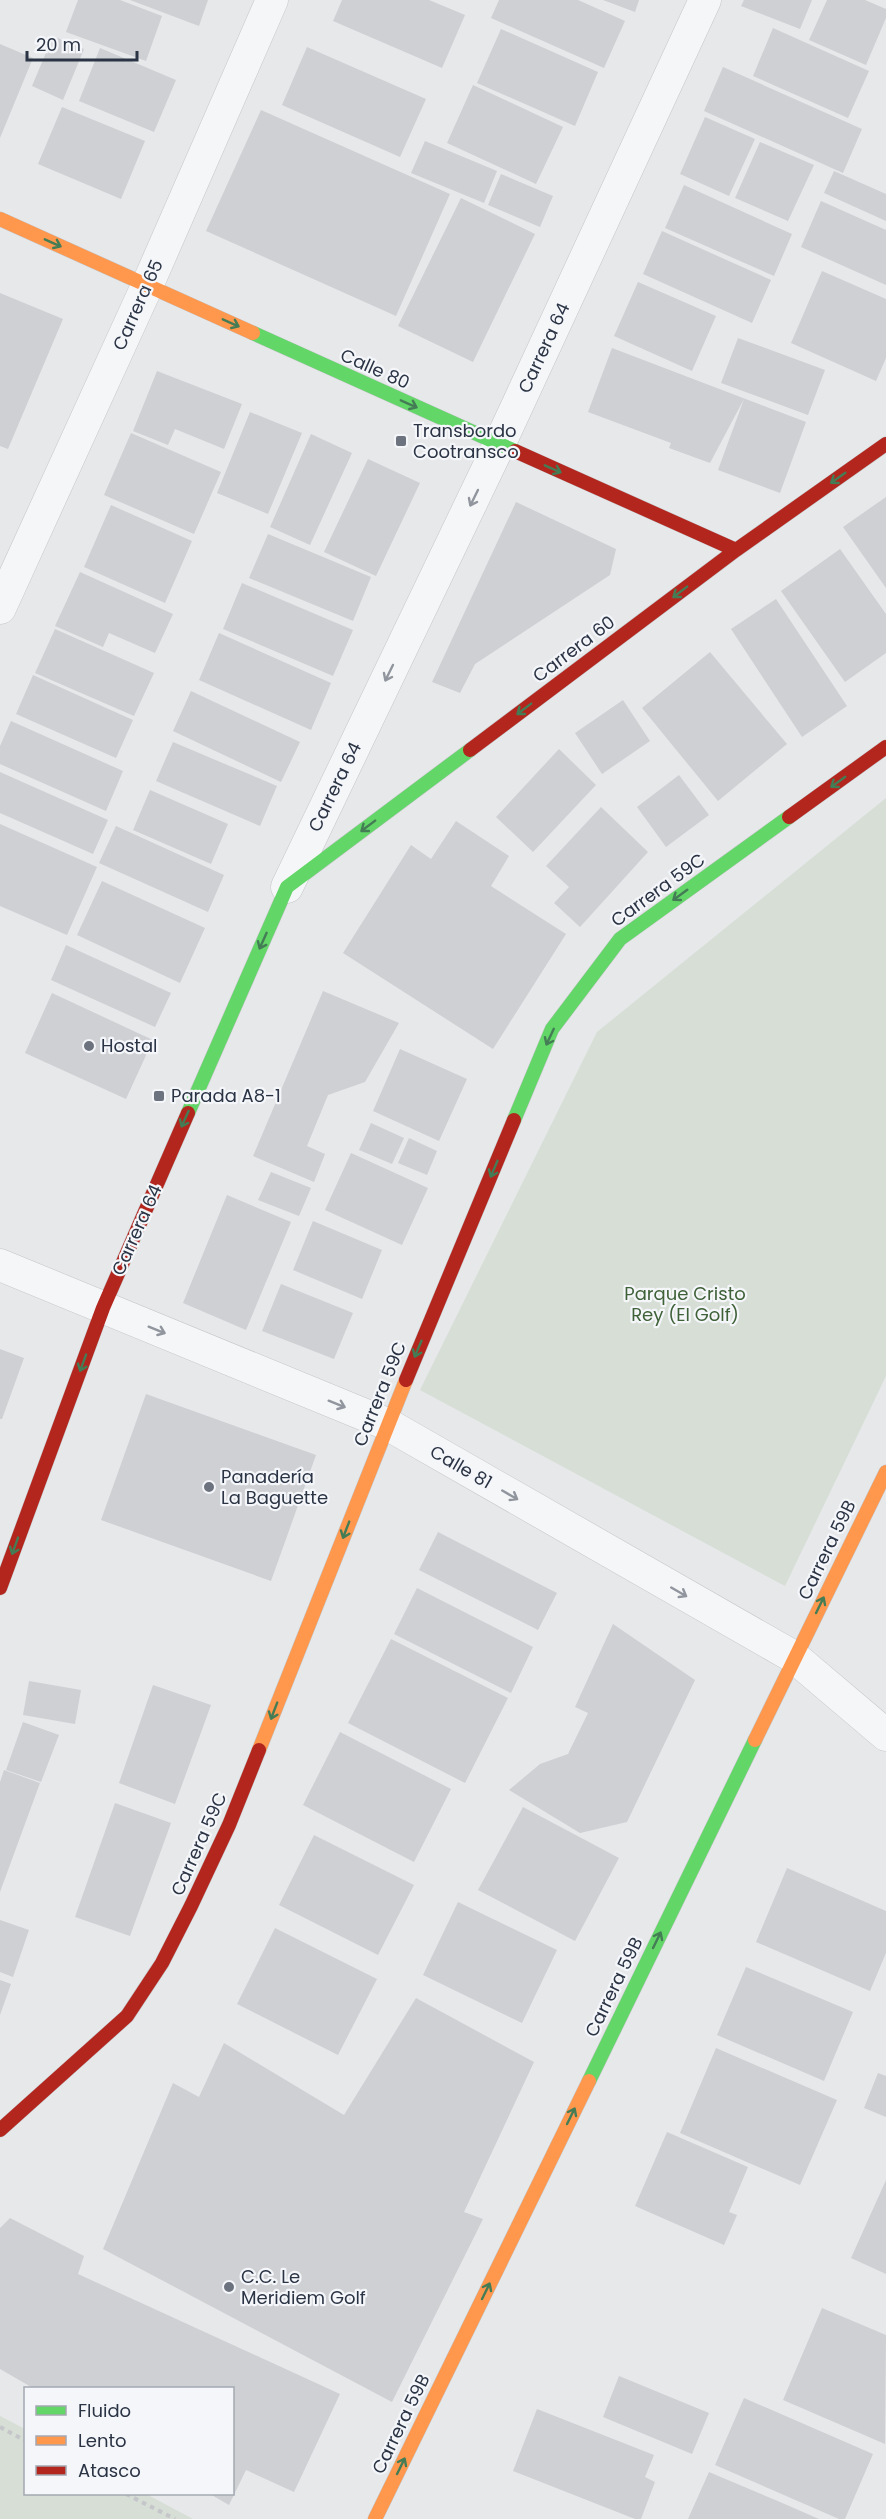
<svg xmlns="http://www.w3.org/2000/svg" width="886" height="2519" viewBox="0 0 886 2519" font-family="Poppins,sans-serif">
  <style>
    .green { fill: #d6ded6 }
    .building { fill: #ced0d3 }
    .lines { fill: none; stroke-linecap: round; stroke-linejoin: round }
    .street-casing { stroke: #c4c6c8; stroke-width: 33 }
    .fast-casing { stroke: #c4c6c8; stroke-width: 15 }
    .slow-casing { stroke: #c4c6c8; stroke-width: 15 }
    .jam-casing { stroke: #c4c6c8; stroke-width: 15 }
    .path { stroke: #c5c6ca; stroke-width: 4; stroke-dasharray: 4.5 4.5; stroke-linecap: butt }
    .street { stroke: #f5f6f7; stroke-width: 32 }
    .fast { stroke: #63d668; stroke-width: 14 }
    .slow { stroke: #ff974d; stroke-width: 14 }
    .jam { stroke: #b3261e; stroke-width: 14 }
    .oneway { stroke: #447d55 }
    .oneway2 { stroke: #90959e }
    .poi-dot { fill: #6c737f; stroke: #f4f6f9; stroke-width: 2 }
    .labels { text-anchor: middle; stroke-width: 4.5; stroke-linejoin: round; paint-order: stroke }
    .street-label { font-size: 18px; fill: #2b3445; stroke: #f4f6f9 }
    .poi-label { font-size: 18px; fill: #2b3445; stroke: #f4f6f9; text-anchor: start }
    .park-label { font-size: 18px; fill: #3f6138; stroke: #f4f6f9 }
  </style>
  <rect width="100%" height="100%" fill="#e6e8ea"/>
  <path class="green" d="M886 798V1376L785 1586 420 1390 597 1032Z
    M0 2416 25 2429 26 2494H146L193 2519H0Z"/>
  <path class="building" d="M78 0H120L162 16 146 61 66 32Z
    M130 0H208L199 26Z
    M342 0H429L465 15 442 68 333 21Z
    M499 0H578L625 21 604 68 491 18Z
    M603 0H639L635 12Z
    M744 0H812L800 29 741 6Z
    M827 0H865L886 9V18L866 65 809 40Z
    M773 28 869 71 848 118 753 76Z
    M501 29 598 72 575 126 477 83Z
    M53 36 84 49 63 100 32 86Z
    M0 44 33 58 0 138Z
    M307 47 426 99 400 157 282 105Z
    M100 48 176 80 154 132 79 101Z
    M723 67 862 129 843 173 704 111Z
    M473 85 563 127 536 184 447 143Z
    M62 107 145 141 121 199 38 164Z
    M261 110 450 194 396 316 206 231Z
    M705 117 755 139 729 196 680 174Z
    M425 141 497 171 484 203 411 173Z
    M760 142 814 165 788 221 735 198Z
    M834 171 886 194V221L824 193Z
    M501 174 553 196 540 227 488 205Z
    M684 185 792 234 774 276 665 228Z
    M461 198 535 234 473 362 398 326Z
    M821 201 886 230V285L801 247Z
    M662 231 771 280 752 323 643 274Z
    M822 271 886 299V358L876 381 791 343Z
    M638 282 716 316 692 371 614 336Z
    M0 293 63 319 8 449 0 446Z
    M738 338 825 370 808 415 721 383Z
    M612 348 806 422 780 493 718 470 744 399 710 463 669 448 671 443 588 412Z
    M157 371 242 404 224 449 175 429 168 445 133 431Z
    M250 412 302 433 268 514 217 493Z
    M131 433 221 472 194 534 104 495Z
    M311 434 352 453 310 545 270 527Z
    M368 459 420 483 376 576 324 552Z
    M886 497V588L843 527Z
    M516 502 616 549 610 575 475 664 460 693 432 682Z
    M111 505 192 541 165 603 84 567Z
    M268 534 371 577 353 621 249 578Z
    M840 549 886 614V653L845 682 781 591Z
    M80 572 173 614 155 653 109 633 103 647 55 626Z
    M242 583 353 630 333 676 223 629Z
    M776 599 847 706 802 737 731 629Z
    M55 629 154 673 134 716 35 673Z
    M219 633 331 683 311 730 199 680Z
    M710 652 787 744 718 801 642 708Z
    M33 675 133 720 116 758 16 714Z
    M191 691 300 742 281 782 173 731Z
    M623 700 650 741 602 774 575 733Z
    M11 721 123 771 106 811 0 764V746Z
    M173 742 277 786 260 826 156 781Z
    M559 749 596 785 533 852 496 817Z
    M0 772 108 820 93 854 0 813Z
    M679 775 709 815 666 847 637 807Z
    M150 790 228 824 211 864 133 830Z
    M601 807 648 852 580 927 554 903 569 887 546 866Z
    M456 821 509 856 491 886 566 934 493 1049 343 953 411 845 431 859Z
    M0 824 97 867 67 935 0 906Z
    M116 826 224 875 208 912 99 863Z
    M102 881 205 928 180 983 77 935Z
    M66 945 171 993 155 1027 51 980Z
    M323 991 399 1023 365 1082 328 1095 307 1146 325 1154 314 1182 253 1156Z
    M52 993 153 1040 126 1099 25 1053Z
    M400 1049 467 1079 439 1141 373 1111Z
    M371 1123 404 1138 392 1164 359 1150Z
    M409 1138 437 1151 427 1175 398 1163Z
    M351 1153 428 1188 402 1245 325 1210Z
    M271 1172 311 1188 299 1216 258 1200Z
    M227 1195 291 1222 246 1330 183 1303Z
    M313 1221 382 1250 362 1299 293 1270Z
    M281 1284 353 1313 334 1359 262 1331Z
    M0 1349 24 1358 2 1419H0Z
    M146 1394 316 1455 271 1581 101 1520Z
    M438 1532 557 1593 538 1630 419 1570Z
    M417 1588 533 1647 511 1693 394 1634Z
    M613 1624 695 1680 627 1822 580 1833 509 1790 540 1764 568 1754 588 1713 575 1707Z
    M391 1639 508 1698 465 1783 348 1723Z
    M29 1681 81 1690 75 1724 23 1715Z
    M153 1685 211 1705 175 1804 119 1783Z
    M23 1722 59 1735 41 1782 6 1770Z
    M340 1732 451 1789 414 1862 303 1805Z
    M4 1770 40 1783 0 1892V1782Z
    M115 1803 171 1823 130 1936 75 1917Z
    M523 1807 619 1858 575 1941 478 1890Z
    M314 1835 414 1885 378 1955 279 1905Z
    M787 1868 886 1911V1953L870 1991 756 1942Z
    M458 1902 557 1950 522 2023 423 1975Z
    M0 1920 29 1930 13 1977 0 1972Z
    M275 1928 377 1979 338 2055 237 2004Z
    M746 1967 853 2012 824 2081 717 2035Z
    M0 1980 11 1984 0 2015Z
    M416 1998 534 2062 464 2212 483 2219 392 2402 103 2249 173 2083 199 2097 224 2043 344 2115Z
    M716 2048 837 2100 800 2185 680 2133Z
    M878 2073 886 2076V2117L864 2108Z
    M667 2132 748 2167 729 2212 737 2215 724 2245 635 2206Z
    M886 2180V2274L851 2258Z
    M10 2218 84 2256 78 2274 340 2394 294 2492 246 2470 229 2505 210 2494H232V2388H33L0 2369V2228Z
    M822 2308 886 2335 885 2444 783 2400Z
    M619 2376 709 2413 692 2454 603 2417Z
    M744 2398 873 2454 845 2519H839L715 2465Z
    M537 2409 654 2455 645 2477 655 2482 641 2519H635L513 2471Z
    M709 2472 780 2502 819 2519H688Z"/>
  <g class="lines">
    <g class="street-casing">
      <path id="street" d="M0 608 147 286 272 0
        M287 887 499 445 705 0
        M0 1265 387 1424 794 1657 886 1735"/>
    </g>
    <g class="fast-casing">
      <path id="fast" d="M253 333 515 451
        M188 1113 287 887 470 750
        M514 1120 552 1029 620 939 789 817
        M589 2081 755 1740"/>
    </g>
    <g class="slow-casing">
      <path id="slow" d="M0 219 253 333
        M755 1740 886 1472
        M259 1750 406 1380
        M375 2519 589 2081"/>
    </g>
    <g class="jam-casing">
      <path id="jam" d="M515 451 736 550
        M470 750 736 550 886 444
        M789 817 886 747
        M406 1380 514 1120
        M0 1588 103 1308 188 1113
        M0 2130 127 2016 162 1963 191 1906 229 1825 259 1750"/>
    </g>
    <path class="path" d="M0 2427 26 2441
      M126 2494 175 2519"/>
    <use href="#street" class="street"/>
    <use href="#fast" class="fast"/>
    <use href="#slow" class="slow"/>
    <use href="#jam" class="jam"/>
  </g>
  <defs><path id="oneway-shaft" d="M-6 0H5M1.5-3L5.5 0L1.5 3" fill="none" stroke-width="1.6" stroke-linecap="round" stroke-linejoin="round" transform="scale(1.5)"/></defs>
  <g class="oneway">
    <use href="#oneway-shaft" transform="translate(53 243) rotate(24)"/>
    <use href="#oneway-shaft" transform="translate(231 323) rotate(24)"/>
    <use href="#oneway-shaft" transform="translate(409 404) rotate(24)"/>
    <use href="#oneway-shaft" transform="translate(553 469) rotate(24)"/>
    <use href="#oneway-shaft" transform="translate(838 478) rotate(145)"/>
    <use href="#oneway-shaft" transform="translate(680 592) rotate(143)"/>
    <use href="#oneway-shaft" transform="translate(524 709) rotate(143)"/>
    <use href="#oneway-shaft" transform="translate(838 782) rotate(144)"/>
    <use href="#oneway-shaft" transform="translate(368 826) rotate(143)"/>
    <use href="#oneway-shaft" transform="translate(680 895) rotate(144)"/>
    <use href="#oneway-shaft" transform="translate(263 941) rotate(114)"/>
    <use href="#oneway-shaft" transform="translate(550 1037) rotate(115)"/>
    <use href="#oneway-shaft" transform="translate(185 1119) rotate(114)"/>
    <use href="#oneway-shaft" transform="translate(494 1169) rotate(113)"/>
    <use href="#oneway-shaft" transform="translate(418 1349) rotate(113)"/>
    <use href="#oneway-shaft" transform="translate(83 1363) rotate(110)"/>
    <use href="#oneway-shaft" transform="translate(346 1530) rotate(111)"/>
    <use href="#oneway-shaft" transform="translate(15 1546) rotate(110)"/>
    <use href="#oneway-shaft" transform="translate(820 1605) rotate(-64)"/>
    <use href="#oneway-shaft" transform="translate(274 1711) rotate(111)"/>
    <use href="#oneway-shaft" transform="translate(657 1940) rotate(-64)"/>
    <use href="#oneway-shaft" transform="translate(571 2116) rotate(-64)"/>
    <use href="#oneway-shaft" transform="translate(486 2291) rotate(-64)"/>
    <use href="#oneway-shaft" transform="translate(401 2466) rotate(-64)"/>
  </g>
  <g class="oneway2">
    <use href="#oneway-shaft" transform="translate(474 498) rotate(116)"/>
    <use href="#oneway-shaft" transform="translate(389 673) rotate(116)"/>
    <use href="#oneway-shaft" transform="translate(157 1330) rotate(22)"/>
    <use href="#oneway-shaft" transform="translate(337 1404) rotate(22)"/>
    <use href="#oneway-shaft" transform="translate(510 1495) rotate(30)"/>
    <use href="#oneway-shaft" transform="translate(679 1592) rotate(30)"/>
  </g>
  <g class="poi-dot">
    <rect x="395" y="435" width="12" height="12" rx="3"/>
    <circle cx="89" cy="1046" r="6"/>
    <rect x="153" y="1090" width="12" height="12" rx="3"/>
    <circle cx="209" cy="1487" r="6"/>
    <circle cx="229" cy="2287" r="6"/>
  </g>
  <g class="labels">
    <g class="street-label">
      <text transform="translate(138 305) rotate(-66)" y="6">Carrera 65</text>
      <text transform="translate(544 348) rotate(-65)" y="6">Carrera 64</text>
      <text transform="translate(375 369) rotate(24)" y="6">Calle 80</text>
      <text transform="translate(574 649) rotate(-37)" y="6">Carrera 60</text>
      <text transform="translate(335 787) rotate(-64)" y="6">Carrera 64</text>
      <text transform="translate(658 890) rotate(-36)" y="6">Carrera 59C</text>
      <text transform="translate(137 1230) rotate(-66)" y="6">Carrera 64</text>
      <text transform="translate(380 1394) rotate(-68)" y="6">Carrera 59C</text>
      <text transform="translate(461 1467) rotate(30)" y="6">Calle 81</text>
      <text transform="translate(827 1550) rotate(-64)" y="6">Carrera 59B</text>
      <text transform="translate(199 1844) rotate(-66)" y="6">Carrera 59C</text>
      <text transform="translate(614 1987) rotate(-64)" y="6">Carrera 59B</text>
      <text transform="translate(401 2424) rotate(-64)" y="6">Carrera 59B</text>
    </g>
    <g class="poi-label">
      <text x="413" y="437">Transbordo<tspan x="413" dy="21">Cootransco</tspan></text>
      <text x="101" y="1052">Hostal</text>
      <text x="171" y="1102">Parada A8-1</text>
      <text x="221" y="1483">Panadería<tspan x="221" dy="21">La Baguette</tspan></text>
      <text x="241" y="2283">C.C. Le<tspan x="241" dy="21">Meridiem Golf</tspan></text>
    </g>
    <g class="park-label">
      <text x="685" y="1300">Parque Cristo<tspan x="685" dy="21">Rey (El Golf)</tspan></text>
    </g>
  </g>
  <rect x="24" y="2387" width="210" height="108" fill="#f4f6f9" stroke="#a4a8b1" stroke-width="1.5"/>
  <rect x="36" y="2406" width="30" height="9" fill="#63d668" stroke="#a4a8b1" stroke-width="1.5"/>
  <text x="78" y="2417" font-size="18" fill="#2b3445">Fluido</text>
  <rect x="36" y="2436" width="30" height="9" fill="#ff974d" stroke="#a4a8b1" stroke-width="1.5"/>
  <text x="78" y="2447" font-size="18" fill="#2b3445">Lento</text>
  <rect x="36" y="2466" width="30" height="9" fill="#b3261e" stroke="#a4a8b1" stroke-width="1.5"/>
  <text x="78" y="2477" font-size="18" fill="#2b3445">Atasco</text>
  <path d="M27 51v9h110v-9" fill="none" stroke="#2b3445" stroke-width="3"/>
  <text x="36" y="51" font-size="18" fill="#2b3445" stroke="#f4f6f9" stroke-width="4.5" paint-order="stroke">20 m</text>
</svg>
